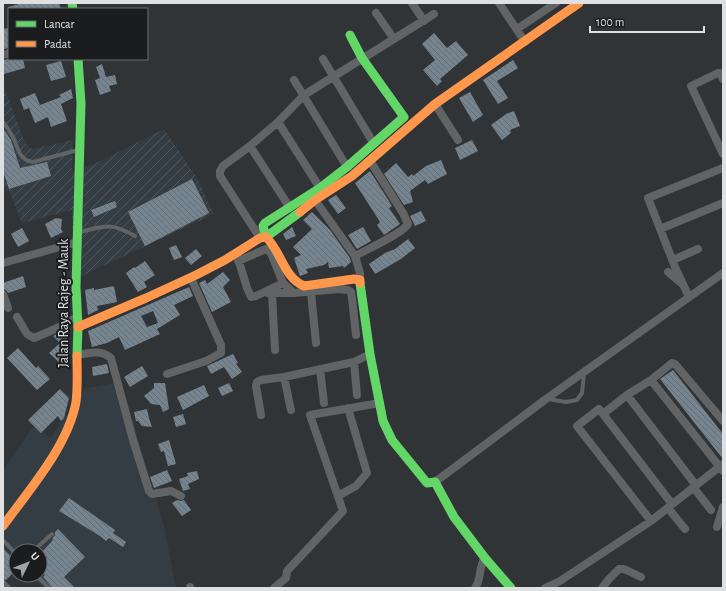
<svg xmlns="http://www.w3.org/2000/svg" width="726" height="591" viewBox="0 0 726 591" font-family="'Alegreya Sans',sans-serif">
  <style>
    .built { fill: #343d43 }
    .industrial { fill: url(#industrial-furrows) }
    .building { fill: url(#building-back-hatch); fill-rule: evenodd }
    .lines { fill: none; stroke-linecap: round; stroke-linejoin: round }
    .lane { stroke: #616364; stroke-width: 4 }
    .street { stroke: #616364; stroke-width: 8 }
    .fast { stroke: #63d668; stroke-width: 9 }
    .slow { stroke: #ff974d; stroke-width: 9 }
    .labels { text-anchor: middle; stroke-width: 4; stroke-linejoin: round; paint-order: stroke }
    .street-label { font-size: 14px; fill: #dee0e2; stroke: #1a1c1d }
  </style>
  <defs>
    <pattern id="industrial-furrows" width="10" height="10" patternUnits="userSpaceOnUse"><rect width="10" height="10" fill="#343d43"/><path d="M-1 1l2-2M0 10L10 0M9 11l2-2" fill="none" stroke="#51595e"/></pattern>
    <pattern id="building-back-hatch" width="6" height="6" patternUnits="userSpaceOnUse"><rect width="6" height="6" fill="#75848e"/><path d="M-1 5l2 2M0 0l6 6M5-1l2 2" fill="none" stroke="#646d74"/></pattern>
  </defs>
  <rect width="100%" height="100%" fill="#313436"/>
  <path class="built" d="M121 382 164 526 176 588H43L31 575H40V551H16V559L3 546V469L34 426 50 438 86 388Z"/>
  <path class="industrial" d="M3 84 25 143 32 149 73 140 72 171 90 166 164 129 197 178 214 214 73 280 72 210 22 223 9 191H6L3 181Z"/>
  <path class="building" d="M22 3H59L61 9H8V7Z
    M9 28V48L4 49 3 29Z
    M434 33 447 48 456 41 468 55 440 79 442 81 437 86 423 70 435 60 422 44Z
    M9 59H23L25 68 4 74 3 60Z
    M513 60 518 68 497 81 508 98 498 104 483 80Z
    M61 61 66 77 51 81 46 65Z
    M102 64 106 77 115 75 117 84 109 86 111 91 100 95 95 80 100 78 96 67Z
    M71 89 73 98 61 104 67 121 51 127 48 117 35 123 29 108 24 110 20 99 35 93 40 105 61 97 59 95Z
    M470 92 483 115 473 122 459 98Z
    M514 111 520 126 510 130 511 133 502 140 491 125 506 114Z
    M3 128 11 140 20 168 47 162 51 176 9 189 3 171Z
    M472 140 478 151 460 160 455 148Z
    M441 160 447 174 428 184 425 180 410 191 413 202 404 205 384 174 396 163 408 177 412 174 413 176 426 166Z
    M370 171 392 206 389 208 400 224 384 235 377 225 380 222 355 183Z
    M192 179 209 213 145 246 128 212Z
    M336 195 346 208 338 214 328 200Z
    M115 201 117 207 94 217 91 210Z
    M421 211 426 221 415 226 410 216Z
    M312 212 330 230 350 258 351 262 344 268 343 266 329 268 328 262 324 265 306 269 308 273 300 276 294 258 301 255 293 247 312 229 303 220Z
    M56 218 62 219 61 229 63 232 51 238 45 224Z
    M292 227 296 236 286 240 283 234Z
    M363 227 371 241 357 249 348 235Z
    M22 228 29 241 18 247 11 234Z
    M408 239 415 248 401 259 375 274 369 264 385 253 395 249Z
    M176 245 182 257 174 260 169 248Z
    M196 249 202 256 191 265 185 258Z
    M145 261 155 275 144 282 147 287 138 292 126 273 134 267 135 268Z
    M223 272 230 280 223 287 231 302 212 312 199 283 205 280 207 284Z
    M23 276 26 287 8 293 6 290 3 289V283Z
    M114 286 117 302 97 306 98 310 88 315 85 290 94 288V290Z
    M189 287 193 296 174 305 180 315 157 329 160 334 125 350 119 337 107 343 92 347 88 331ZM153 311 158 323 147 327 141 316Z
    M61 332 70 342V354L62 355 59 362 49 353 60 343 53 336Z
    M18 348 36 368 38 366 50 379 37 390 7 358Z
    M233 354 238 363 236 364 242 372 232 379 224 367 211 374 207 366Z
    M107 364 109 373 93 376 92 367Z
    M142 366 148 376 130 387 124 377Z
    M673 370 723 434V459L660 379Z
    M154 383H165L169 409 163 412 160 405 151 404 144 396 154 388Z
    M229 383 233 391 222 396 218 388Z
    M204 385 209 396 183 410 177 397Z
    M60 389 69 398 64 418 61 421 58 416 41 433 28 420Z
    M147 409 149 418 152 427 142 426 138 421H136L134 412Z
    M183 414 186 424 176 427 173 417Z
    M169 440 176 464 168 466 164 451 161 452 158 444Z
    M167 470 172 481 154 488 150 477Z
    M197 471 199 479 188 484 190 489 183 491 179 479 188 476 187 473Z
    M69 498 115 530 113 533 126 542 123 547 109 538 106 541 100 536 59 511Z
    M177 500 181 501 184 500 191 510 182 516 172 503Z
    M58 529 85 557 64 577 75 588H52L43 577 45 575 40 569V554L53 540 52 539 55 535V532Z
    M3 548 12 557 10 559 16 565V570L6 580 3 579Z"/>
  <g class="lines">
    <path class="lane" d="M3 122C7 127 11 133 14 139 18 149 20 161 33 162L78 150
      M80 232C106 226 110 222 135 236
      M548 399 566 402 577 400 582 393 584 373
      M3 540 16 554
      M33 551 52 534
      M36 575 49 588"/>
    <path class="street" d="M412 3 424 21
      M499 3 525 42
      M376 13 394 39
      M517 29 556 3
      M3 55 9 53
      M323 59 374 144
      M723 79 720 73H718L691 86 723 154
      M294 80 347 167
      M435 104 458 140
      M278 122 320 188
      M250 146 290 208
      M315 200 355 256 360 273V280
      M660 229 723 203
      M260 238 220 176V171L223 166 250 146 278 122 304 95 434 14
      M237 255 247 288 251 297 256 296 283 283
      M355 256C366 250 403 233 408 224L403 213 370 161
      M673 260 698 249
      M238 261 266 249 271 253 283 283 294 293 339 289 348 290 351 292 352 298 356 335
      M3 263 77 242
      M668 272 681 283
      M311 292 316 343
      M268 293H294
      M3 294 8 308
      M272 294 275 350
      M689 297 675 267 648 198 723 168
      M17 317 27 334 34 338 55 329 77 317
      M77 355C89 353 101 349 111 358L133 440 149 491 152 494 171 491 181 496
      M354 362 357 395
      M320 369 324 403
      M167 374 206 361 221 353V345L191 278
      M284 377 291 410
      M651 380 627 395 603 414 599 409 577 426 651 521
      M627 395 695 484
      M603 414 672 504
      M261 415 256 386 257 382 261 380 284 377 354 362 370 354
      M723 421 675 364 672 363 651 380 723 471
      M435 482 546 399 723 273
      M693 487 711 510
      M338 496 356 486 367 473 348 408
      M668 508 685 529
      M717 527 723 507
      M3 584 7 588
      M190 587V588
      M274 588 286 578 287 571 343 511 310 415 380 403
      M475 588C482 579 478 567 485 558
      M545 588 560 581 651 521 723 464
      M602 588 609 579 619 569H624L641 577"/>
    <path class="fast" d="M72 3 73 9
      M300 212 266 237 263 226 265 223 320 188 347 167 404 117 362 58 350 35
      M360 283 370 354 383 421 392 440 427 483 435 482 454 517 485 558 511 588
      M77 356 78 327 76 287 81 103 78 59"/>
    <path class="slow" d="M300 212 315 200 352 176 435 104 579 3
      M78 327 146 298 196 275 225 260 260 238 266 237C281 251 284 278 304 286L354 279 360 280V283
      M3 526C29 490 68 446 76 402 78 387 77 371 77 356"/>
  </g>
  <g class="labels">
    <g class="street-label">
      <text transform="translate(63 303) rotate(-90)" y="5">Jalan Raya Rajeg - Mauk</text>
    </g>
  </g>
  <rect width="726" height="591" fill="none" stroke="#dee0e2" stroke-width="8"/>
  <rect x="8" y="8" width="140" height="52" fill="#1a1c1d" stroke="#686a6c"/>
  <rect x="16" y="21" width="20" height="6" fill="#63d668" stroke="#686a6c"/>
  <text x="44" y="28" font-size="12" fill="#dee0e2">Lancar</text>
  <rect x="16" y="41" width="20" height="6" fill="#ff974d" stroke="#686a6c"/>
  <text x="44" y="48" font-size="12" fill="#dee0e2">Padat</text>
  <g transform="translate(28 563) rotate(47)"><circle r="19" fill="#1a1c1d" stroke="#686a6c"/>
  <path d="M0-3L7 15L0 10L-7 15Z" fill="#a1a4a6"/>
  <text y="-6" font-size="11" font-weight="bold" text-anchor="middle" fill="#dee0e2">U</text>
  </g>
  <path d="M590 26v6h114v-6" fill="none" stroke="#dee0e2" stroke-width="2"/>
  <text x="596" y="26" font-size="12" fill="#dee0e2" stroke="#1a1c1d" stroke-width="3" paint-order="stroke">100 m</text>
</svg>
